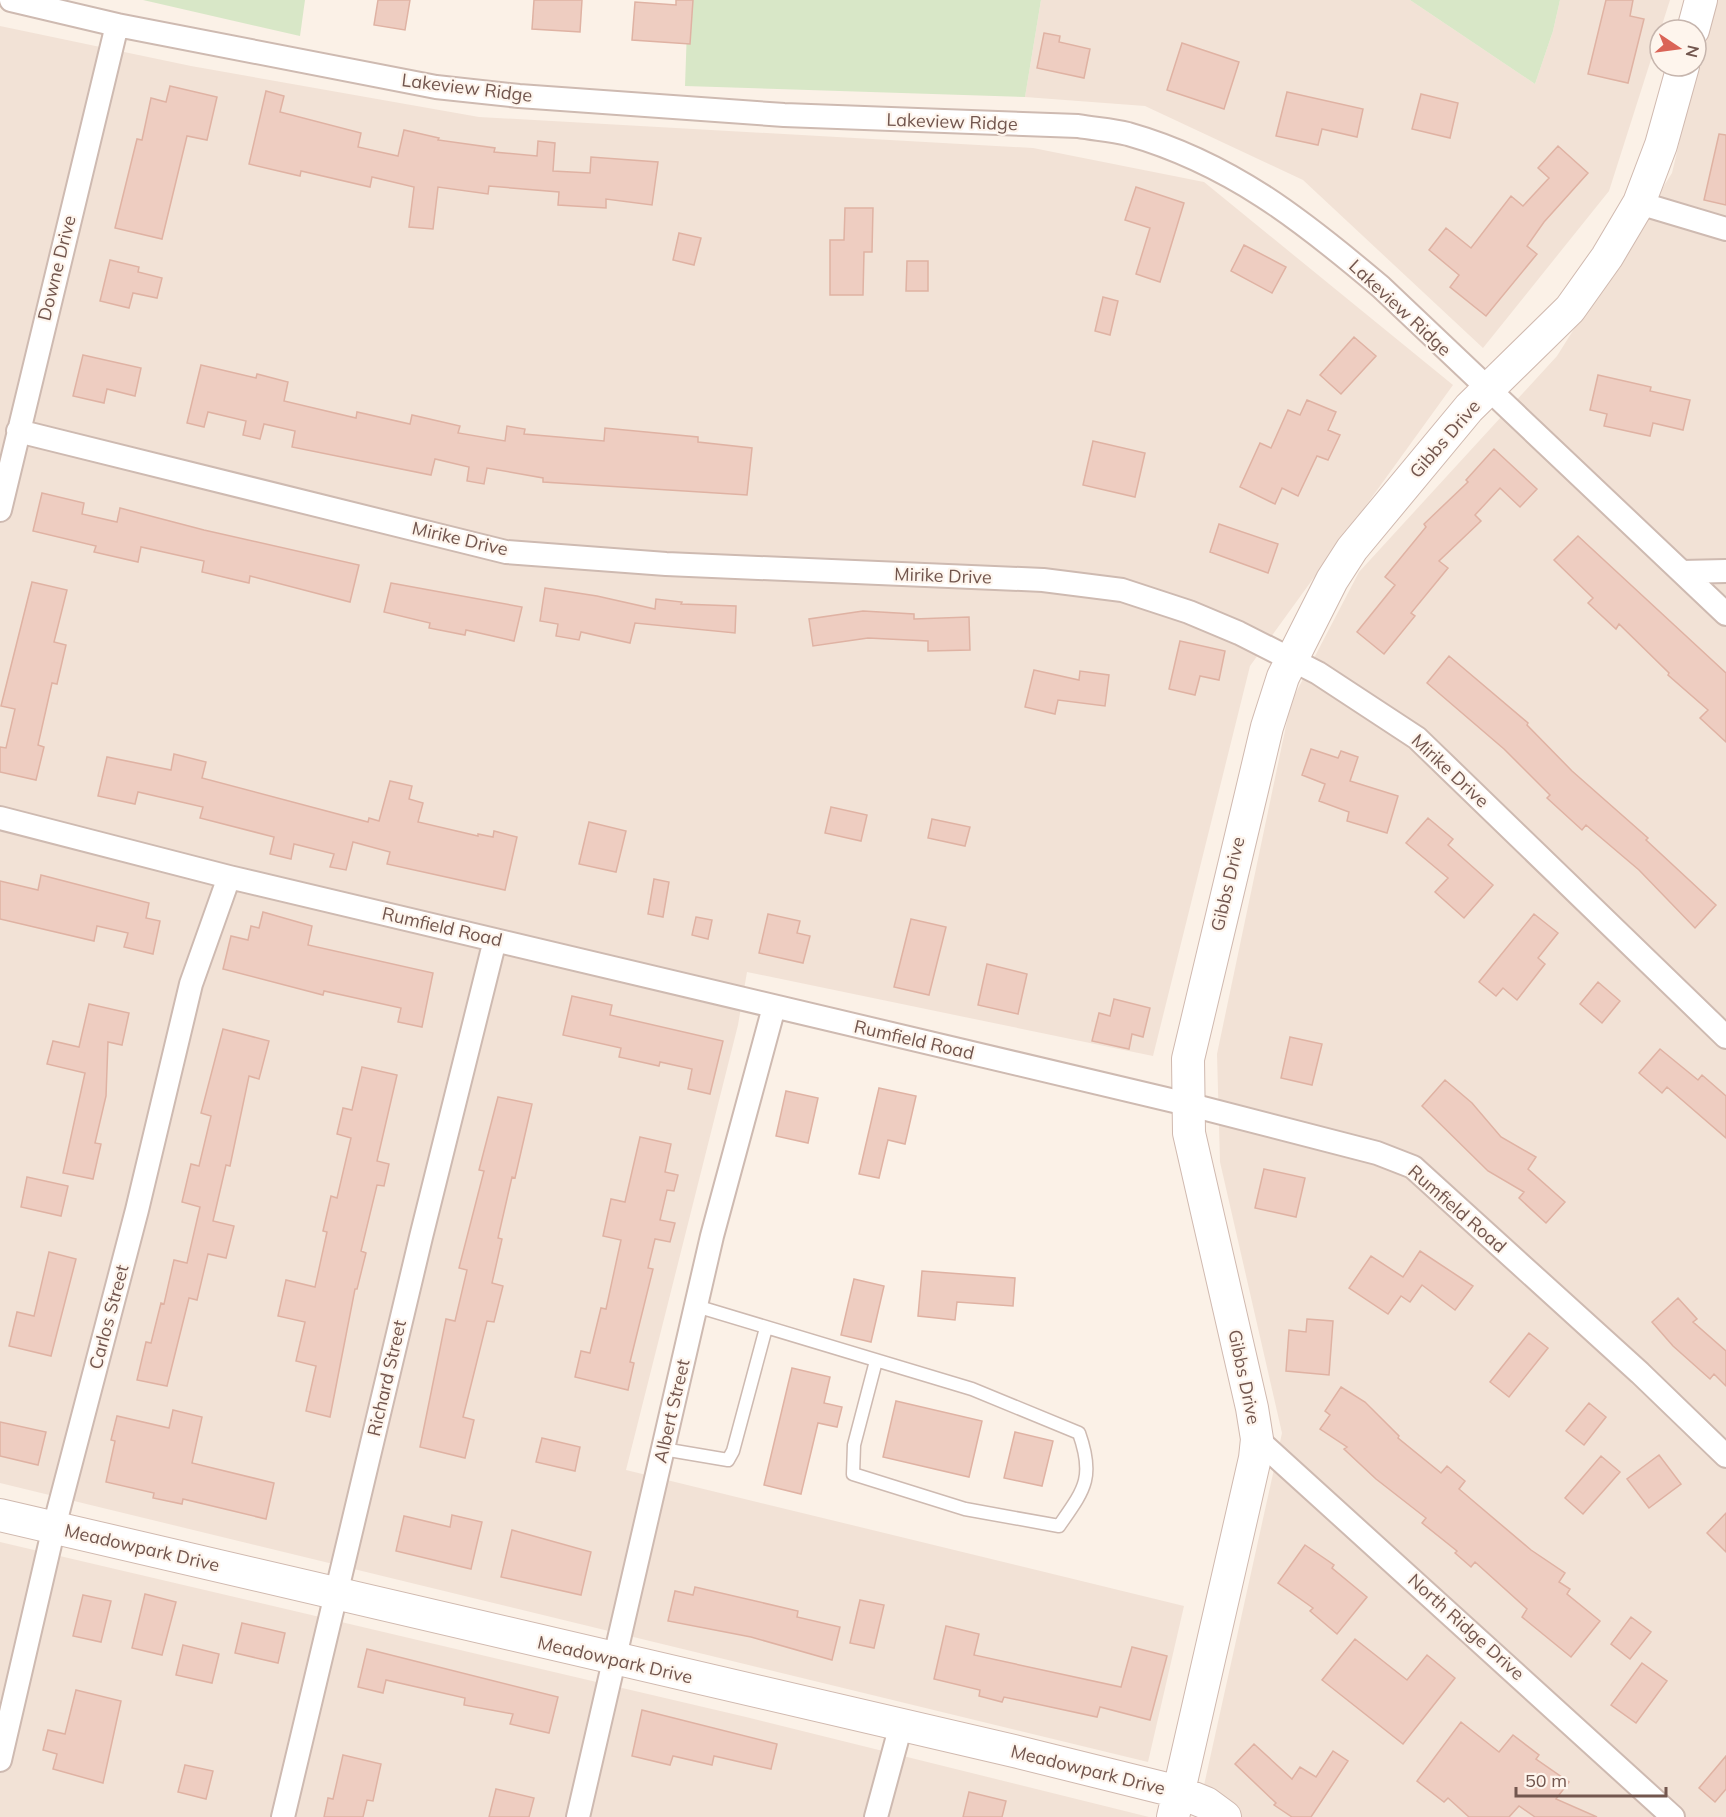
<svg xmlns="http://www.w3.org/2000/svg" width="1726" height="1817" viewBox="0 0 1726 1817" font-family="Mulish,sans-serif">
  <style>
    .residential { fill: #f2e2d6 }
    .green { fill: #d8e7c7 }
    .building { fill: #eecdc1; stroke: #dfb2a3; stroke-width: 1.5 }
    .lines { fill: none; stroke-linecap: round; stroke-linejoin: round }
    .lane-casing { stroke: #cebab1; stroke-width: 15 }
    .street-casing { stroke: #cebab1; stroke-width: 26 }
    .secondary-casing { stroke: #d0b9af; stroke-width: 34 }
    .lane { stroke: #fff; stroke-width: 12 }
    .street { stroke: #fff; stroke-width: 22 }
    .secondary { stroke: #fff; stroke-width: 32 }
    .labels { text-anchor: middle; stroke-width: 4.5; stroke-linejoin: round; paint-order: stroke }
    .street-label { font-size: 18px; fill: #72564e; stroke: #fef5ed }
  </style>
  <rect width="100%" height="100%" fill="#fbf1e7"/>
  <path class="residential" d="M1041 0H1410L1535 84 1553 31 1560 0H1670L1609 191 1483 348 1303 180 1145 106 1025 97Z
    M1713 0H1726V1817H1197L1282 1433 1220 1162 1217 1054 1291 702 1359 572 1557 356 1672 173Z
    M0 26 191 66 479 117 1033 148 1204 182 1453 385 1250 666 1153 1056 747 972 738 1025 626 1470 1184 1606 1148 1762 0 1483Z
    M0 1542 746 1717 1149 1817H0Z"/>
  <path class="green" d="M143 0H305L300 36Z
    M688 0H1041L1025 97 685 86Z
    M1410 0H1560L1553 31 1535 84Z"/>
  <path class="building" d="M378 0H410L405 30 374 25Z
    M534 0H582L580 32 532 29Z
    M676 0H693L690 44 632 40 635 2 676 5Z
    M1606 0H1633L1630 16 1644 19 1628 83 1588 74Z
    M1044 33 1060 36 1059 42 1090 49 1084 78 1037 68Z
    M1182 43 1239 62 1224 109 1167 90Z
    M170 86 217 97 207 140 187 136 162 239 115 228 137 139 142 140 151 98 166 102Z
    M266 91 284 96 280 112 361 133 358 147 398 156 404 130 439 138 438 140 495 148 494 152 537 156 538 141 555 143 553 171 590 173 591 157 658 162 652 205 606 199V208L558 205 559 192 489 186 488 194 438 187 433 229 409 227 414 187 372 177 370 187 301 171 300 176 249 164Z
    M1287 92 1363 109 1357 137 1322 129 1318 145 1276 136Z
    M1421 94 1458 103 1450 138 1412 129Z
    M1719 134 1726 135V205L1704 200Z
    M1558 146 1588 173 1544 222 1527 246 1537 254 1486 316 1450 287 1459 275 1429 250 1446 228 1471 248 1511 196 1523 206 1549 178 1538 168Z
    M1136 187 1184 203 1160 282 1136 274 1150 228 1125 220Z
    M845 208H873L872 252H864L863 295H830V240H844Z
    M679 233 701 238 694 265 673 260Z
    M1244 245 1286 267 1272 293 1231 271Z
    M110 260 139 267 138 272 162 278 157 298 133 293 129 308 100 301Z
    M907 261H928V291H906Z
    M1103 297 1118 301 1110 335 1095 331Z
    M1354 337 1376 356 1341 394 1320 375Z
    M83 355 141 368 135 396 107 389 104 403 73 396Z
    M201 365 256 378 257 374 288 382 284 401 356 418 357 412 410 424 412 415 460 426 458 433 505 441 507 426 525 429 524 434 604 441 605 428 698 437V442L752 448 747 495 543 482V478L487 468 484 484 467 481 469 467 435 459 431 475 292 447 295 431 264 424 260 439 243 435 246 421 208 412 204 427 187 423Z
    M1598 375 1651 387 1650 391 1690 400 1683 430 1653 423 1650 436 1604 426 1607 414 1590 410Z
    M1307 400 1336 412 1328 430 1340 435 1328 460 1317 456 1298 496 1282 488 1275 504 1240 487 1260 443 1271 448 1288 410 1300 415Z
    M1093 441 1145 453 1135 497 1083 485Z
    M1494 449 1537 489 1520 507 1500 488 1475 515 1481 521 1439 561 1448 568 1411 613 1415 616 1384 654 1357 632 1395 585 1385 577 1426 527 1424 524 1468 482 1466 480Z
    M42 493 84 503 82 514 117 522 120 508 204 530 359 565 350 602 250 576 249 583 202 572 204 561 141 547 138 562 94 552 96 546 33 531Z
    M1219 524 1278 544 1268 573 1210 552Z
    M1578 536 1726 673V742L1700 718 1708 710 1668 675 1669 673 1619 624 1616 629 1588 603 1593 598 1554 560Z
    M32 582 67 590 54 642 66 645 57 684 52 683 38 745 44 747 36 780 0 772V747L6 748 15 709 1 706Z
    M391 583 522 607 514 641 466 630 465 635 429 628 430 623 384 612Z
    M545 588 597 596 655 609 656 599 682 602 681 604 736 606 735 633 635 623 630 643 581 632 579 640 556 636 558 624 540 621Z
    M863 611 914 614V619L969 617 970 650 928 651V641L868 638 813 646 809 619Z
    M1180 641 1225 651 1219 680 1200 676 1195 695 1169 689Z
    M1449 656 1528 723 1527 725 1572 771 1648 838 1646 840 1716 905 1695 928 1639 870 1586 825 1582 830 1547 798 1550 795 1504 749 1427 683Z
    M1034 670 1079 680 1080 671 1109 675 1105 706 1058 700 1055 714 1025 707Z
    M1311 749 1338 758 1341 751 1358 757 1350 781 1398 796 1387 833 1347 821 1349 812 1319 801 1325 784 1302 775Z
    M174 754 206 762 202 778 368 822 369 818 379 821 390 781 412 786 409 799 423 803 418 822 478 836V834L493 837 494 831 517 837 505 890 387 864 390 852 353 842 346 870 330 867 334 854 294 844 291 859 270 854 274 837 200 818 203 807 138 792 135 804 98 796 107 757 171 770Z
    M831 807 867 815 861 841 825 833Z
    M1428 818 1453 839 1448 845 1493 885 1464 918 1435 892 1448 878 1406 843Z
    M932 819 970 827 965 846 928 838Z
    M589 822 626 831 616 872 579 864Z
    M41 875 149 903 146 918 160 921 153 954 124 947 128 933 97 926 94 941 0 919V881L38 890Z
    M654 879 669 882 663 917 648 914Z
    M263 912 312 926 308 945 433 973 422 1027 398 1022 401 1008 324 991 323 995 223 969 231 936 248 940 251 926 259 928Z
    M768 914 800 921 797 933 810 936 803 963 759 953Z
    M1534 914 1558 933 1538 958 1545 964 1517 1000 1503 988 1496 996 1479 982Z
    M696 917 712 920 708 939 692 935Z
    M911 919 946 927 929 995 894 987Z
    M987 964 1027 974 1018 1014 978 1005Z
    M1598 982 1620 1001 1602 1023 1580 1004Z
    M572 996 612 1005 610 1015 723 1041 710 1094 688 1089 692 1069 660 1062 659 1066 619 1057 621 1048 563 1035Z
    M1114 999 1150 1008 1143 1037 1132 1034 1129 1049 1092 1041 1099 1013 1110 1016Z
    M89 1004 129 1013 122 1045 108 1042 106 1096 95 1143 101 1144 93 1179 63 1173 85 1073 47 1064 53 1041 79 1047Z
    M223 1029 269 1041 259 1079 249 1076 230 1166 226 1165 213 1221 234 1226 226 1258 208 1254 197 1300 189 1298 167 1386 137 1380 146 1342 151 1343 161 1303 164 1304 174 1260 187 1263 200 1207 182 1202 191 1164 199 1166 211 1116 201 1113Z
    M1290 1037 1322 1044 1312 1085 1281 1078Z
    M1660 1049 1698 1080 1702 1075 1726 1096V1138L1667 1087 1662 1093 1639 1073Z
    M362 1067 397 1075 377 1161 389 1164 384 1186 377 1185 361 1251 366 1253 357 1289H355L330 1417 306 1411 316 1366 296 1361 305 1322 278 1316 286 1280 315 1287 327 1232 323 1231 331 1196 337 1198 351 1138 337 1134 343 1108 352 1110Z
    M1445 1080 1472 1103 1501 1137 1536 1157 1528 1169 1565 1202 1546 1223 1519 1198 1524 1192 1488 1171 1422 1106Z
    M879 1088 916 1096 905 1144 888 1140 879 1178 859 1174Z
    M786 1091 818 1098 808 1143 776 1136Z
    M498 1097 532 1104 515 1178 512 1177 498 1238 502 1239 492 1283 503 1286 494 1322 487 1321 463 1417 474 1420 465 1458 420 1447 446 1319 455 1321 467 1270 459 1268 484 1171 479 1170Z
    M640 1137 671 1144 665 1172 678 1175 674 1191 667 1190 660 1220 675 1223 670 1242 655 1239 648 1268 653 1269 630 1362 634 1363 628 1390 575 1377 581 1351 590 1353 601 1308 606 1309 621 1240 603 1236 611 1199 625 1202Z
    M1264 1169 1305 1178 1296 1217 1255 1208Z
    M27 1177 68 1186 61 1216 21 1207Z
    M1420 1251 1473 1286 1455 1310 1422 1285 1410 1302 1401 1296 1388 1314 1349 1288 1371 1256 1403 1277Z
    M49 1252 76 1259 51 1356 9 1346 17 1312 34 1316Z
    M922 1271 1015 1278 1013 1306 957 1302 955 1320 918 1316Z
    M854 1279 884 1286 871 1342 841 1335Z
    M1678 1298 1697 1319 1693 1322 1726 1351V1386L1714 1374 1710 1379 1673 1346 1652 1322Z
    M1307 1319 1333 1321 1329 1375 1286 1371 1289 1330 1306 1332Z
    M1529 1333 1548 1348 1509 1397 1490 1382Z
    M792 1368 830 1377 824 1403 842 1407 837 1427 818 1423 801 1494 764 1485Z
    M1341 1387 1365 1402 1399 1436 1398 1438 1441 1473 1447 1466 1465 1481 1459 1489 1531 1550 1565 1573 1559 1582 1570 1589 1567 1594 1600 1621 1571 1657 1522 1617 1527 1609 1475 1562 1471 1567 1455 1553 1457 1551 1422 1523 1426 1518 1376 1479 1344 1449 1347 1447 1320 1429 1330 1415 1325 1411Z
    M896 1401 982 1421 969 1477 883 1457Z
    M1589 1403 1606 1417 1584 1445 1566 1431Z
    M173 1410 202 1417 192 1463 274 1483 266 1519 183 1499 182 1504 153 1498 154 1493 106 1482 115 1441 111 1440 117 1416 169 1428Z
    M0 1422 46 1432 38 1465 0 1456Z
    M1015 1432 1053 1441 1042 1486 1004 1478Z
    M542 1438 580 1447 575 1471 536 1462Z
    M1659 1455 1681 1484 1649 1508 1627 1479Z
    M1601 1456 1620 1472 1583 1514 1565 1498Z
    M1726 1513V1552L1707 1533Z
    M452 1515 482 1522 471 1569 396 1551 404 1516 450 1527Z
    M512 1530 591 1552 581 1595 501 1577Z
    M1305 1545 1334 1565 1332 1568 1367 1597 1337 1634 1310 1611 1313 1608 1278 1583Z
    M695 1587 798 1611 797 1617 840 1627 832 1660 751 1637 668 1621 675 1591 693 1595Z
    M145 1594 176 1602 162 1655 132 1648Z
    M83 1595 111 1601 101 1642 73 1636Z
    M860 1600 884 1605 874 1648 850 1643Z
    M1631 1617 1651 1632 1630 1659 1611 1644Z
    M242 1623 285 1633 278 1663 235 1653Z
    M946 1626 979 1634 974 1655 1121 1687 1132 1647 1167 1656 1150 1720 1100 1707 1097 1717 1004 1697 1002 1702 979 1696 980 1690 934 1679Z
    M1355 1639 1407 1680 1427 1655 1455 1678 1403 1744 1322 1680Z
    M183 1645 219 1654 212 1683 176 1675Z
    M367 1649 558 1697 549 1733 510 1724 513 1714 464 1705 465 1698 386 1680 383 1693 358 1687Z
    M1642 1663 1667 1681 1636 1723 1611 1705Z
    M76 1690 121 1701 103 1783 53 1769 57 1754 43 1750 48 1730 65 1734Z
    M642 1710 777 1744 771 1769 714 1756 712 1765 673 1756 670 1765 632 1756Z
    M1461 1722 1499 1752 1513 1735 1539 1755 1536 1759 1569 1782 1556 1799 1597 1817H1535L1519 1806 1509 1817H1469L1448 1798 1444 1802 1417 1781Z
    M1254 1744 1292 1779 1300 1767 1316 1777 1333 1751 1348 1761 1311 1817H1292L1274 1805 1276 1803 1235 1764Z
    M343 1755 381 1764 373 1801 367 1800 363 1817H324L328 1798 333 1799Z
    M1726 1756V1789L1715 1802 1699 1788Z
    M185 1765 213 1771 206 1799 178 1792Z
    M496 1789 534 1798 529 1817H489Z
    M969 1792 1006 1801 1002 1817H963Z"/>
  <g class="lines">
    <g class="lane-casing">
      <path id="lane" d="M696 1306 972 1389 1079 1433C1095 1478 1084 1490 1059 1526L965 1509 853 1474 854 1445 876 1361
        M663 1449 728 1460 733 1451 766 1328"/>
    </g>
    <g class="street-casing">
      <path id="street" d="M11 0 117 25 436 87 519 96 784 115 1078 126C1095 129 1112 130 1128 134 1230 163 1302 220 1381 287L1726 614
        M1639 203 1726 229
        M18 431 506 552 666 564 1043 580 1122 590 1189 612 1239 633 1318 673 1417 738 1726 1037
        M0 510 117 25
        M1682 572 1726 571
        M0 818 229 877 1187 1104 1377 1153 1413 1167 1640 1373 1726 1456
        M1257 1439 1673 1817
        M0 1760 54 1527 137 1210 191 984 229 877
        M283 1817 421 1237 495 940
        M578 1817 712 1236 774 1007
        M876 1817 901 1725"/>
    </g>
    <g class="secondary-casing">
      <path id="secondary" d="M1693 30 1701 0
        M0 1515 1018 1752 1179 1792 1206 1803 1225 1817
        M1173 1817 1255 1458 1257 1439 1252 1408 1189 1133 1188 1059 1267 727 1283 677 1332 580 1352 549 1469 408 1570 309 1607 257 1639 203 1661 145 1683 66"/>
    </g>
    <use href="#lane" class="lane"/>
    <use href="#street" class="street"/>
    <use href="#secondary" class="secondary"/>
  </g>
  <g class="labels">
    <g class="street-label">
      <text transform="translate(467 88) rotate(7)" y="6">Lakeview Ridge</text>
      <text transform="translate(952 122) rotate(2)" y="6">Lakeview Ridge</text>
      <text transform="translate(57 268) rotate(-76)" y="6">Downe Drive</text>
      <text transform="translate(1400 308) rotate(43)" y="6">Lakeview Ridge</text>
      <text transform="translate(1445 439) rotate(-49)" y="6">Gibbs Drive</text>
      <text transform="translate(460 539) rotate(13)" y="6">Mirike Drive</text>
      <text transform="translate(943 576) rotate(2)" y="6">Mirike Drive</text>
      <text transform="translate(1450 771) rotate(43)" y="6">Mirike Drive</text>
      <text transform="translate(1228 884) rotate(-77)" y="6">Gibbs Drive</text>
      <text transform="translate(442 927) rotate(13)" y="6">Rumfield Road</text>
      <text transform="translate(914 1040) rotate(13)" y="6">Rumfield Road</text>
      <text transform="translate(1457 1209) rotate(41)" y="6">Rumfield Road</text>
      <text transform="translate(109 1317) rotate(-75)" y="6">Carlos Street</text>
      <text transform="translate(1244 1377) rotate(78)" y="6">Gibbs Drive</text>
      <text transform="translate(387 1378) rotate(-77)" y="6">Richard Street</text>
      <text transform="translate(672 1411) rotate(-77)" y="6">Albert Street</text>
      <text transform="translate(142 1548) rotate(13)" y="6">Meadowpark Drive</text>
      <text transform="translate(1466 1627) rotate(42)" y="6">North Ridge Drive</text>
      <text transform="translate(615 1660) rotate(13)" y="6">Meadowpark Drive</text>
      <text transform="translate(1088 1770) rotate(14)" y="6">Meadowpark Drive</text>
    </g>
  </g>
  <g transform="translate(1678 48) rotate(103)"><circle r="28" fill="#fef5ed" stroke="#c6b5ad" stroke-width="1.5"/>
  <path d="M0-4.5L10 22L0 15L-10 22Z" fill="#da6457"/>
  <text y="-9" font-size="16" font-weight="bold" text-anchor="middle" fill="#72564e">N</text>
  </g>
  <path d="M1516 1787v9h150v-9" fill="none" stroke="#72564e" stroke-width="3"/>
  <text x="1525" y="1787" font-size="18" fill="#72564e" stroke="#fef5ed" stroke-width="4.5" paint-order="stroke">50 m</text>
</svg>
